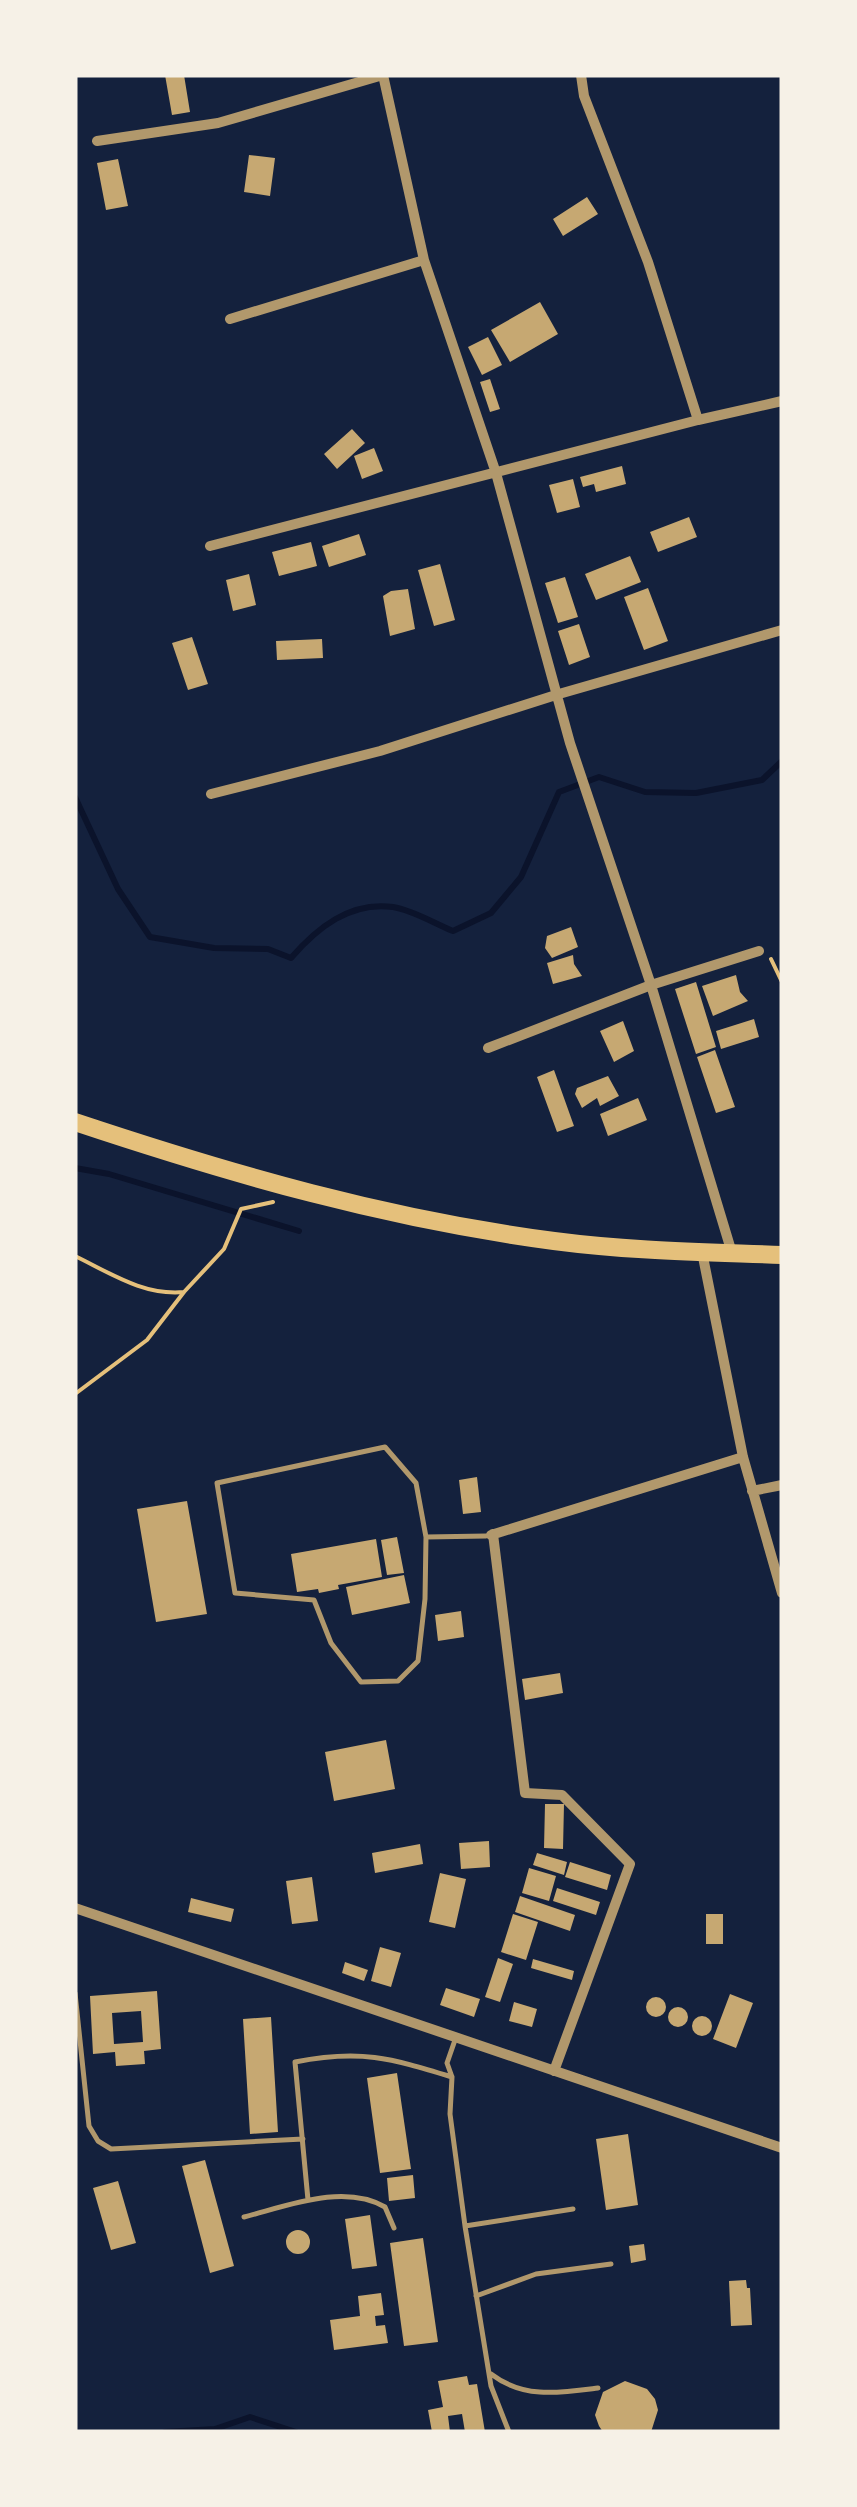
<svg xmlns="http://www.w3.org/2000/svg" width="857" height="2507" viewBox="0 0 857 2507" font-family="Raleway,sans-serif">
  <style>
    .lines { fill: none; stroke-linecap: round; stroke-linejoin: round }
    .stream { stroke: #0b132b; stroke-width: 6 }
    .building { fill: #c6a872; fill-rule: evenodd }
    .path { stroke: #e5c07b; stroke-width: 4 }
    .service { stroke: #b1986c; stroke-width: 5 }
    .minor { stroke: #b1986c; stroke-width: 10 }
    .trunk { stroke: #e5c07b; stroke-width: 18 }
  </style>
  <rect width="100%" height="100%" fill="#14213d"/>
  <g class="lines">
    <path class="stream" d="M75 797 118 889 150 937 214 948 268 949 291 958C317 928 350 901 393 907 413 910 435 924 453 931L491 913 521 877 559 792 599 777 645 792 696 793 762 780 782 761
      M75 1168 109 1174 299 1231
      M165 2432 215 2429 250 2417 296 2432"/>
  </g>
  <path class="building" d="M165 75H184L190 112 172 115Z
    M249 155 275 158 270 196 244 192Z
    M118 159 128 206 106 210 97 163Z
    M587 197 598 214 563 236 553 219Z
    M540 302 558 334 510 362 491 330Z
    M488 337 502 365 482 375 468 347Z
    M490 379 500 409 490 412 480 382Z
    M352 429 365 443 337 469 324 454Z
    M374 448 383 471 362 479 354 456Z
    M622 466 626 484 596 492 594 484 583 487 580 477Z
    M573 479 580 507 557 513 549 485Z
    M689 517 697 537 658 552 650 532Z
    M359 534 366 555 329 567 322 546Z
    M311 542 317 566 279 576 272 552Z
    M630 556 641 582 596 600 585 574Z
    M440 564 455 620 434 626 418 570Z
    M249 574 256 605 233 611 226 580Z
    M565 577 578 617 558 623 545 583Z
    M648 588 668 641 644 650 624 597Z
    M408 589 415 629 390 636 383 596 391 591Z
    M579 624 590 657 569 665 558 631Z
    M192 637 208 684 188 690 172 643Z
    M322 639 323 658 277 660 276 641Z
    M571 927 578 947 552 958 545 948 547 936Z
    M573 955 574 964 582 976 553 984 547 963Z
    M736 975 740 992 748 1001 713 1016 702 986Z
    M696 982 716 1047 696 1054 675 989Z
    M754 1019 759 1037 721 1049 716 1031Z
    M623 1021 634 1051 614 1062 600 1031Z
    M715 1050 735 1107 716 1113 697 1057Z
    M554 1070 574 1126 557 1132 537 1077Z
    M608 1076 619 1096 600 1106 597 1098 582 1108 575 1094 577 1088Z
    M638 1098 647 1120 608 1136 600 1114Z
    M477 1477 481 1512 463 1514 459 1480Z
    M187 1501 207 1614 156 1622 137 1509Z
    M397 1537 404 1573 387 1575 381 1540Z
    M376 1539 382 1577 338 1585 339 1589 319 1593 318 1589 297 1592 291 1554Z
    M404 1575 410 1603 352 1615 346 1587Z
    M461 1611 464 1637 438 1641 435 1615Z
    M560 1673 563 1693 525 1700 522 1679Z
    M386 1740 395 1789 334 1801 325 1752Z
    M545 1804H564L563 1849 544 1848Z
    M489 1841 490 1867 461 1869 459 1843Z
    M420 1844 423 1864 375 1873 372 1853Z
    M537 1853 567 1862 564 1875 533 1865Z
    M570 1862 611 1875 607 1890 565 1877Z
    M529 1868 556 1876 549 1901 522 1893Z
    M440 1873 466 1879 455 1928 429 1922Z
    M312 1877 318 1921 292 1924 286 1881Z
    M557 1888 600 1902 596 1915 553 1901Z
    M520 1896 575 1915 570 1931 515 1912Z
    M191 1898 234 1909 231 1922 188 1912Z
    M513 1914 538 1922 526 1960 501 1952Z
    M706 1914H723V1944H706Z
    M380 1947 401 1953 391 1987 371 1981Z
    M498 1958 513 1964 500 2002 485 1997Z
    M533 1959 574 1971 572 1980 531 1968Z
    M345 1962 368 1970 364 1981 342 1973Z
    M446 1988 480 1999 474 2017 440 2005Z
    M157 1991 161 2049 144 2051 145 2064 116 2066 115 2052 93 2054 90 1996ZM141 2011 143 2042 114 2044 112 2013Z
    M730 1994 753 2003 736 2048 713 2039Z
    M646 2007a10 10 0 1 1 20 0a10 10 0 1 1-20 0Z
    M514 2002 537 2009 532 2027 509 2021Z
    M668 2017a10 10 0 1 1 20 0a10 10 0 1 1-20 0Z
    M692 2026a10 10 0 1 1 20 0a10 10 0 1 1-20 0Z
    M271 2017 278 2132 250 2134 243 2019Z
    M397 2073 411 2169 380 2173 367 2078Z
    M628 2134 638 2205 606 2210 596 2139Z
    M205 2160 234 2266 210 2273 182 2166Z
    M413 2175 415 2198 389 2201 387 2178Z
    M118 2181 136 2243 111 2250 93 2188Z
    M370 2215 377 2266 352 2269 345 2219Z
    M286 2242a12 12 0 1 1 24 0a12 12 0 1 1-24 0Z
    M423 2238 438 2342 404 2346 390 2243Z
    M644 2244 646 2260 631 2263 629 2246Z
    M746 2280 747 2288H750L752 2325 731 2326 729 2281Z
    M381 2293 384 2315 375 2316 376 2326 385 2325 388 2343 334 2350 330 2320 360 2316 358 2296Z
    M467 2376 469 2385 477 2384 485 2432H465L462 2414 448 2416 450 2432H432L428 2410 443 2407 438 2381Z
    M625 2381 647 2389 655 2399 658 2410 651 2432H603L599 2426 595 2415 603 2392Z"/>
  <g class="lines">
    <path class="path" d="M771 959 782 982
      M75 1256C110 1273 144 1296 184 1292
      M75 1394 147 1340 184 1292 224 1249 241 1209 273 1202"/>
    <path class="service" d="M426 1537 416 1483 385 1447 217 1483 235 1593 314 1600 331 1643 361 1682 398 1681 418 1661 425 1599 426 1537 486 1536
      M75 1993 89 2126 98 2141 111 2149 303 2139
      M455 2040 447 2063 452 2077 450 2114 465 2226 491 2386 509 2432
      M308 2200 295 2062C360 2049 390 2058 452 2077
      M244 2217C287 2206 344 2183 385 2207L394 2228
      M465 2226 573 2209
      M476 2296 536 2274 611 2264
      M491 2374C524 2399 559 2393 598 2388"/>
    <path class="minor" d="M383 75 424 260 496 473 570 743 651 985 732 1253
      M581 75 584 96 648 262 698 420
      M97 141 218 123 383 75
      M230 319 424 260
      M210 546 698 420 782 401
      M211 794 380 751 559 694 782 630
      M488 1048 651 985 759 951
      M702 1252 743 1457 782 1593
      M752 1491 782 1485
      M493 1534 525 1793 562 1795 630 1864 554 2071
      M491 1535 743 1457
      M75 1908 782 2148"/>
    <path class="trunk" d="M75 1122C234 1175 387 1219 554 1241 630 1251 706 1252 782 1255"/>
  </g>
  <rect width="857" height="2507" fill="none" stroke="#f6f1e7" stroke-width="155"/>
</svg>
